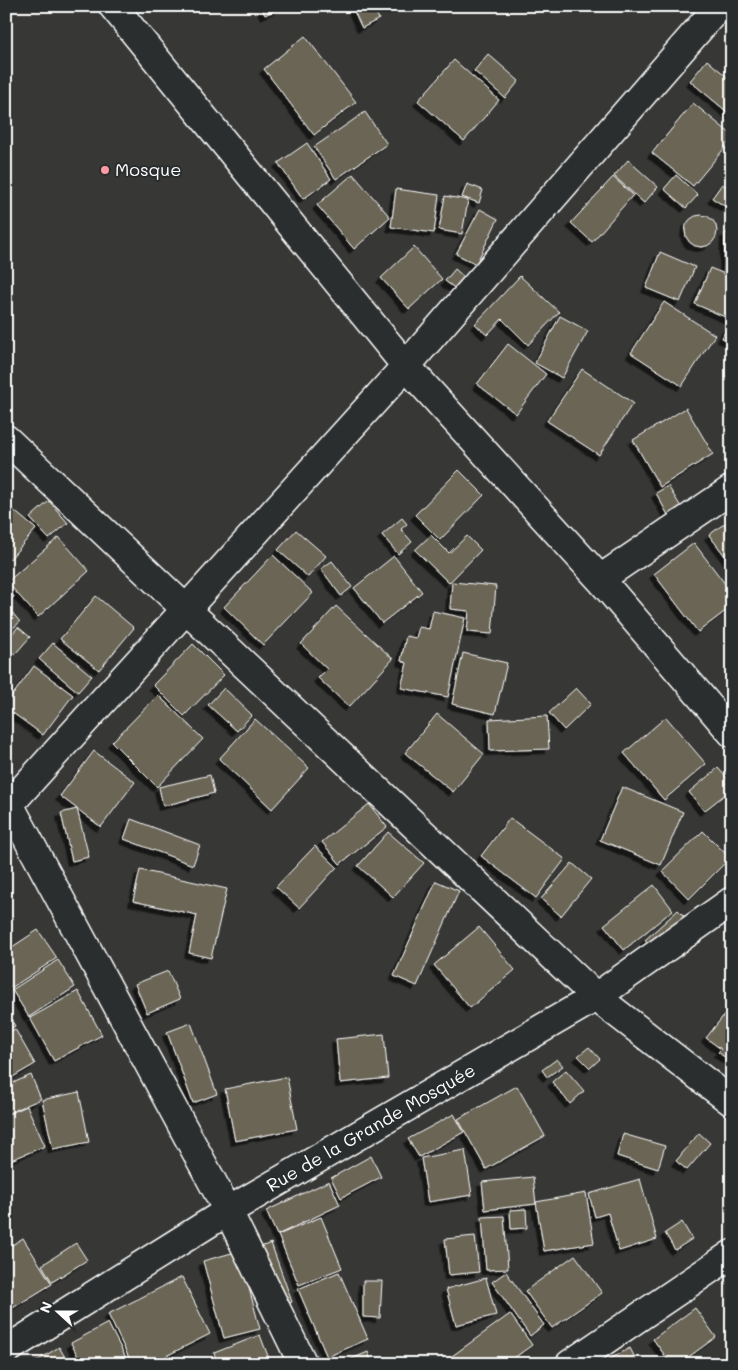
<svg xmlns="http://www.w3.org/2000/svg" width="738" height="1370" viewBox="0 0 738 1370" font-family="Mali,sans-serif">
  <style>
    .building { fill: #6b6554; stroke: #fff; filter: url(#shadow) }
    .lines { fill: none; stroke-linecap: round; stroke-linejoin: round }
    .minor-casing { stroke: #fff; stroke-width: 31 }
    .minor { stroke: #2a2d2e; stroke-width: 28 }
    .poi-dot { fill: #ff9aa2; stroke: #2a2d2e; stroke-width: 2 }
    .labels { text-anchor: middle; stroke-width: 4; stroke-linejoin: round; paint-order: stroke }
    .poi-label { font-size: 18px; fill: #fff; stroke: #2a2d2e; text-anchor: start }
    .street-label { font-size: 18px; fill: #fff; stroke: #2a2d2e }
  </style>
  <defs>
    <filter id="shadow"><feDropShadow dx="-4.5" dy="4.5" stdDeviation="0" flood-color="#0009"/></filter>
  </defs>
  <rect width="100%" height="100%" fill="#373836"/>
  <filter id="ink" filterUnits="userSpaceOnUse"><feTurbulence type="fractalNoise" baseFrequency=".02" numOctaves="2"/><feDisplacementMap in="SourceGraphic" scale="10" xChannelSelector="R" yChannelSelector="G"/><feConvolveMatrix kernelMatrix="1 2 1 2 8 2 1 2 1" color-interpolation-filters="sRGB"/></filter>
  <g filter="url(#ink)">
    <path class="building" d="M261 6H283L265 15Z
      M354 6H373L379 19 362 28 352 7Z
      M305 36 356 102 314 135 264 69Z
      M488 54 519 81 505 98 474 71Z
      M454 60 499 100 464 141 418 101Z
      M707 60 732 81V116L690 81Z
      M693 103 732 135V139L693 186 652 153Z
      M365 112 387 144 336 179 314 147Z
      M307 143 331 179 303 199 278 163Z
      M628 160 658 187 644 203 614 176Z
      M353 174 390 217 354 249 317 205Z
      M676 175 698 195 686 208 664 189Z
      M613 177 633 195 592 242 571 223Z
      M467 184 483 190 479 203 462 197Z
      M722 184 732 190V199L726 207 712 198Z
      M396 189 439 195 434 233 391 227Z
      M445 196 468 200 462 234 439 230Z
      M480 209 498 219 476 264 456 254Z
      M685 231a16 16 0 1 1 32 0a16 16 0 1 1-32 0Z
      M725 233H732V274H724Z
      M414 247 442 279 409 309 381 278Z
      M660 252 695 267 680 302 646 288Z
      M710 268 732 277V320L695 304Z
      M455 269 465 278 456 289 445 281Z
      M520 276 559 312 528 345 502 319 487 335 475 324Z
      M664 302 715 335 682 386 631 353Z
      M560 316 588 331 562 378 535 363Z
      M727 327 732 329V342L722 338Z
      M508 344 546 374 516 414 477 384Z
      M582 369 633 403 599 455 547 421Z
      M686 408 713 454 660 487 633 440Z
      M459 470 484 495 440 540 415 515Z
      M668 486 681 507 668 515 656 493Z
      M49 501 68 523 49 539 30 518Z
      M6 504 36 529 10 559 6 556Z
      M402 518 407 524 401 529 412 542 398 554 382 535Z
      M732 518V565L709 535Z
      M296 530 326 556 308 577 278 550Z
      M431 535 449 553 467 536 481 550 449 583 415 550Z
      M59 537 89 571 38 617 7 582Z
      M694 543 732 593V606L698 632 654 574Z
      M273 555 313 593 263 645 224 607Z
      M394 556 422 592 382 623 354 588Z
      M332 561 352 587 341 596 321 569Z
      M452 582 496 586 492 634 467 632 469 611 450 609Z
      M6 584 14 597 6 602Z
      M96 596 134 628 99 670 60 639Z
      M6 605 20 622 6 634Z
      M336 606 393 659 349 707 318 678 327 669 301 644Z
      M433 611 465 618 448 697 401 688 407 663 401 661 406 636 416 638 419 627 429 629Z
      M18 627 30 637 15 654 6 646V641Z
      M53 643 92 676 78 692 39 659Z
      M193 644 224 675 184 716 153 685Z
      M6 649 13 652 6 668Z
      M463 653 507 663 495 714 452 704Z
      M34 666 73 695 43 735 6 708V704Z
      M224 688 252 715 237 731 208 705Z
      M576 688 591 704 564 730 549 713Z
      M158 695 203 739 157 787 112 742Z
      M437 714 484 754 453 792 405 753Z
      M547 716 549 749 490 751 489 719Z
      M666 717 706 764 664 800 624 753Z
      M255 719 309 768 272 809 219 759Z
      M94 751 135 782 101 827 60 796Z
      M718 768 732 784V789L704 811 689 792Z
      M210 775 214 793 163 806 159 787Z
      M622 787 683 812 661 865 600 840Z
      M369 804 387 827 340 864 322 842Z
      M77 809 89 857 72 861 61 813Z
      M510 818 565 859 536 898 481 856Z
      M131 819 200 845 193 865 124 839Z
      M703 831 730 858 689 899 662 871Z
      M388 832 424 863 393 897 358 866Z
      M315 846 337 867 299 908 276 887Z
      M572 863 591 879 561 916 541 899Z
      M140 870 227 889 211 958 189 953 197 915 133 901Z
      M436 881 459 891 417 986 394 976Z
      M654 885 673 910 624 950 604 925Z
      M678 910 686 918 653 949 645 940Z
      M479 927 515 970 470 1008 434 965Z
      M38 930 57 958 11 988 6 982V951Z
      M58 960 75 987 29 1017 12 990Z
      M168 971 180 999 147 1013 135 984Z
      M78 991 102 1035 54 1061 30 1018Z
      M732 1005V1063L718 1052 721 1049 706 1038Z
      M6 1011 15 1026 6 1032Z
      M191 1023 217 1094 193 1103 167 1032Z
      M15 1029 35 1064 6 1081V1034Z
      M384 1034 388 1078 340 1083 336 1039Z
      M589 1047 600 1059 590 1068 578 1056Z
      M557 1059 563 1066 547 1077 542 1070Z
      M566 1070 584 1091 570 1104 552 1082Z
      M31 1075 41 1099 6 1114V1086Z
      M287 1077 297 1129 235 1141 225 1089Z
      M517 1086 545 1136 486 1169 458 1119Z
      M79 1092 89 1142 53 1149 42 1100Z
      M27 1106 45 1146 6 1162V1115Z
      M454 1114 464 1132 419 1157 408 1139Z
      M699 1133 710 1143 687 1170 676 1161Z
      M623 1134 665 1146 658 1169 617 1156Z
      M465 1150 472 1195 428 1202 421 1158Z
      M371 1156 381 1177 341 1198 331 1178Z
      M533 1177 536 1204 485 1210 482 1182Z
      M640 1179 657 1239 619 1251 608 1213 595 1217 589 1194Z
      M329 1181 340 1205 277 1235 266 1211Z
      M586 1193 594 1243 544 1251 536 1202Z
      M526 1209 527 1228 511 1229 510 1210Z
      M504 1216 508 1269 486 1270 482 1217Z
      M321 1217 342 1268 299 1285 278 1235Z
      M682 1222 692 1239 675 1250 665 1233Z
      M475 1236 479 1272 449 1275 445 1239Z
      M23 1238 52 1284 6 1312V1249Z
      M76 1243 87 1260 52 1282 42 1265Z
      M271 1243 292 1302 279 1307 258 1248Z
      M239 1251 260 1329 224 1338 203 1261Z
      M575 1255 602 1293 552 1328 525 1291Z
      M339 1272 368 1339 327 1357 298 1289Z
      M506 1272 544 1325 530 1336 492 1282Z
      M182 1277 210 1334 150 1364H132L108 1314Z
      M486 1278 496 1315 456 1325 446 1289Z
      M363 1281H382L380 1318 363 1317Z
      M695 1308 716 1337 679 1364H671L653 1339Z
      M510 1314 532 1345 506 1364H441Z
      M108 1323 129 1364H82L71 1343Z
      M260 1335 271 1364H218L214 1353Z
      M59 1347 69 1364H32Z
      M630 1348 638 1364H601Z
      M368 1352 372 1364H342V1363Z"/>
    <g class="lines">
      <g class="minor-casing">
        <path id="minor" d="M113 6 406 366 600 579 732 733
          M6 439 596 997 732 1102
          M600 579 732 489
          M9 804 228 1211 303 1364
          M6 808 406 366 719 6
          M6 1350 228 1211 596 997 732 901
          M570 1364 732 1254"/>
      </g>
      <use href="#minor" class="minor"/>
    </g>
  </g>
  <circle class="poi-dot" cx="105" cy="170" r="5"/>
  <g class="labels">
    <g class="poi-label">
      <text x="115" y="176">Mosque</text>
    </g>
    <g class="street-label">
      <text transform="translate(371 1128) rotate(-30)" y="6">Rue de la Grande Mosquée</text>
    </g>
  </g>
  <rect width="738" height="1370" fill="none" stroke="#2a2d2e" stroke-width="25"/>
  <rect x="12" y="12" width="713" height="1345" fill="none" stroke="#fff" stroke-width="2" filter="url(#ink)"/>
  <g transform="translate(58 1312) rotate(291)" stroke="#2a2d2e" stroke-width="4" paint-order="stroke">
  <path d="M0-4L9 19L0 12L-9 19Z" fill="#ffffff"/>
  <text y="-8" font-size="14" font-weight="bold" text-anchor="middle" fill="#ffffff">N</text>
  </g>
</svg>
